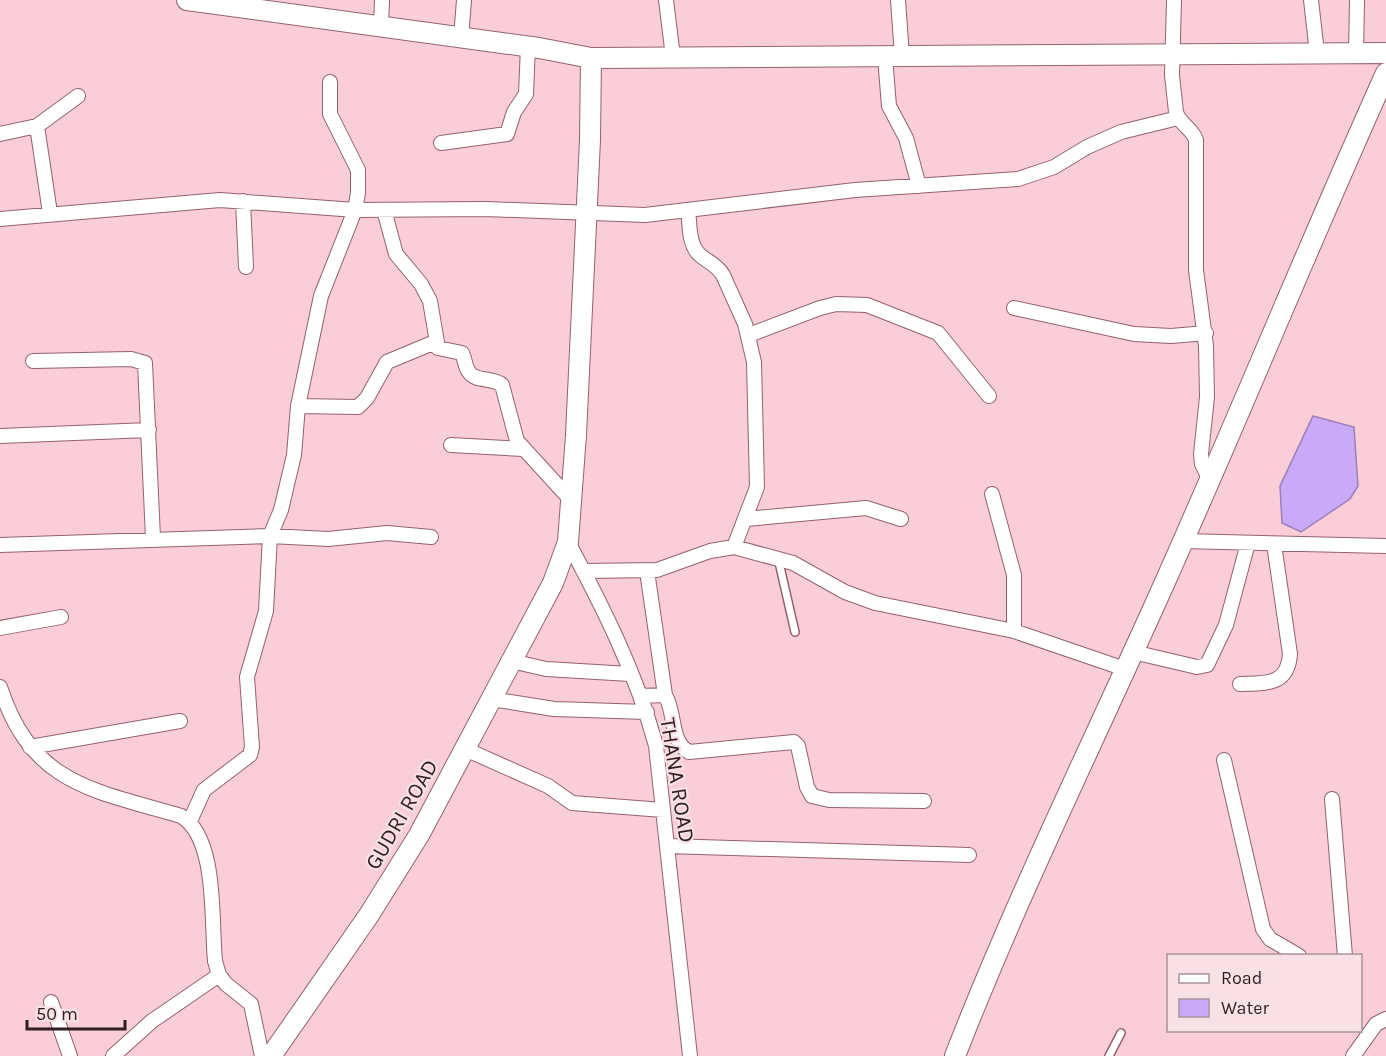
<svg xmlns="http://www.w3.org/2000/svg" width="1386" height="1056" viewBox="0 0 1386 1056" font-family="Karla,sans-serif">
  <style>
    .water { fill: #caa9f9; stroke: #9c7fb8; stroke-width: 1.5 }
    .lines { fill: none; stroke-linecap: round; stroke-linejoin: round }
    .lane-casing { stroke: #92626e; stroke-width: 10 }
    .street-casing { stroke: #92626e; stroke-width: 16 }
    .secondary-casing { stroke: #92626e; stroke-width: 22 }
    .lane { stroke: #fff; stroke-width: 7 }
    .street { stroke: #fff; stroke-width: 14 }
    .secondary { stroke: #fff; stroke-width: 20 }
    .labels { text-anchor: middle; stroke-width: 4.5; stroke-linejoin: round; paint-order: stroke }
    .street-label { font-size: 22px; fill: #311d22; stroke: #f8e1e6 }
  </style>
  <rect width="100%" height="100%" fill="#faced8"/>
  <path class="water" d="M1313 416 1354 427 1358 486 1350 499 1301 532 1282 523 1280 486Z"/>
  <g class="lines">
    <g class="lane-casing">
      <path id="lane" d="M778 558 795 632
        M1109 1056 1121 1033"/>
    </g>
    <g class="street-casing">
      <path id="street" d="M666 0 673 57
        M898 0 902 56
        M1174 0 1172 75 1176 112C1179 124 1192 128 1196 140V270L1206 346 1207 397 1201 454 1202 464 1209 478
        M1311 0 1317 53
        M381 26 382 0
        M461 38 464 0
        M1356 53 1357 0
        M885 57 889 106 906 138 919 186
        M37 126 50 213
        M0 134 37 126 78 96
        M441 143 507 134 514 112 526 94 528 46
        M243 201 246 267
        M384 210 396 254 421 284 430 301 438 348 462 353C465 359 465 367 469 372 475 382 493 377 502 385L517 441 570 499
        M688 210C690 224 688 246 701 256 710 263 717 265 723 275L745 324 754 362 757 487 734 547
        M0 219 220 200 355 210 486 209 645 215 855 190 1018 179 1054 167 1087 147 1121 132 1178 118
        M1014 308 1134 334 1171 336 1206 333
        M749 335 820 308 836 304 867 305 938 333 989 396
        M33 361 131 359 145 363 153 538
        M298 406 358 407 367 398 387 362 435 342
        M0 436 149 430
        M451 445 523 449
        M992 494 1014 575V631
        M746 519 866 508 901 519
        M1182 541 1386 546
        M568 542C603 607 637 675 656 746L690 1056
        M0 545 270 536 328 539 387 533 431 537
        M583 571 657 570 710 551 734 547 793 563 845 592 875 603 1014 631 1125 669
        M647 571 665 695
        M0 628 61 617
        M1133 652 1197 667 1207 665 1226 625 1248 543
        M511 661 546 669 630 674
        M1240 684C1265 683 1288 686 1290 654L1274 544
        M0 687C32 785 93 790 181 816 218 838 211 922 215 961L219 975 226 984 251 1004 262 1056
        M640 696 665 695C676 712 669 741 689 752L794 742 798 746 807 787 812 796 829 800 924 801
        M491 699 554 709 647 712
        M30 747 180 721
        M465 749 548 786 572 803 663 810
        M1224 760 1263 929 1270 939 1299 956
        M1332 799 1345 956
        M190 821 204 790 250 755 252 747 247 677 266 611 270 536 281 510 294 455 298 406 321 296 355 210 358 193V170L330 114V82
        M667 846 969 855
        M51 1002 70 1056
        M113 1056 152 1021 219 975
        M1353 1056 1376 1024 1386 1019"/>
    </g>
    <g class="secondary-casing">
      <path id="secondary" d="M187 0 539 48 591 58 1386 53
        M271 1056 369 915 419 835 553 583 568 542 576 435 590 140 591 58
        M955 1056C1015 902 1088 753 1156 602 1235 427 1307 248 1386 73"/>
    </g>
    <use href="#lane" class="lane"/>
    <use href="#street" class="street"/>
    <use href="#secondary" class="secondary"/>
  </g>
  <g class="labels">
    <g class="street-label">
      <text transform="translate(678 780) rotate(81)" y="8">THANA ROAD</text>
      <text transform="translate(401 814) rotate(-60)" y="8">GUDRI ROAD</text>
    </g>
  </g>
  <rect x="1167" y="954" width="195" height="78" fill="#f8e1e6" stroke="#a89398" stroke-width="1.5"/>
  <rect x="1179" y="974" width="30" height="9" fill="#ffffff" stroke="#a89398" stroke-width="1.5"/>
  <text x="1221" y="984" font-size="18" fill="#311d22">Road</text>
  <rect x="1179" y="999" width="30" height="18" fill="#caa9f9" stroke="#a89398" stroke-width="1.5"/>
  <text x="1221" y="1014" font-size="18" fill="#311d22">Water</text>
  <path d="M27 1020v9h98v-9" fill="none" stroke="#311d22" stroke-width="3"/>
  <text x="36" y="1020" font-size="18" fill="#311d22" stroke="#f8e1e6" stroke-width="4.5" paint-order="stroke">50 m</text>
</svg>
